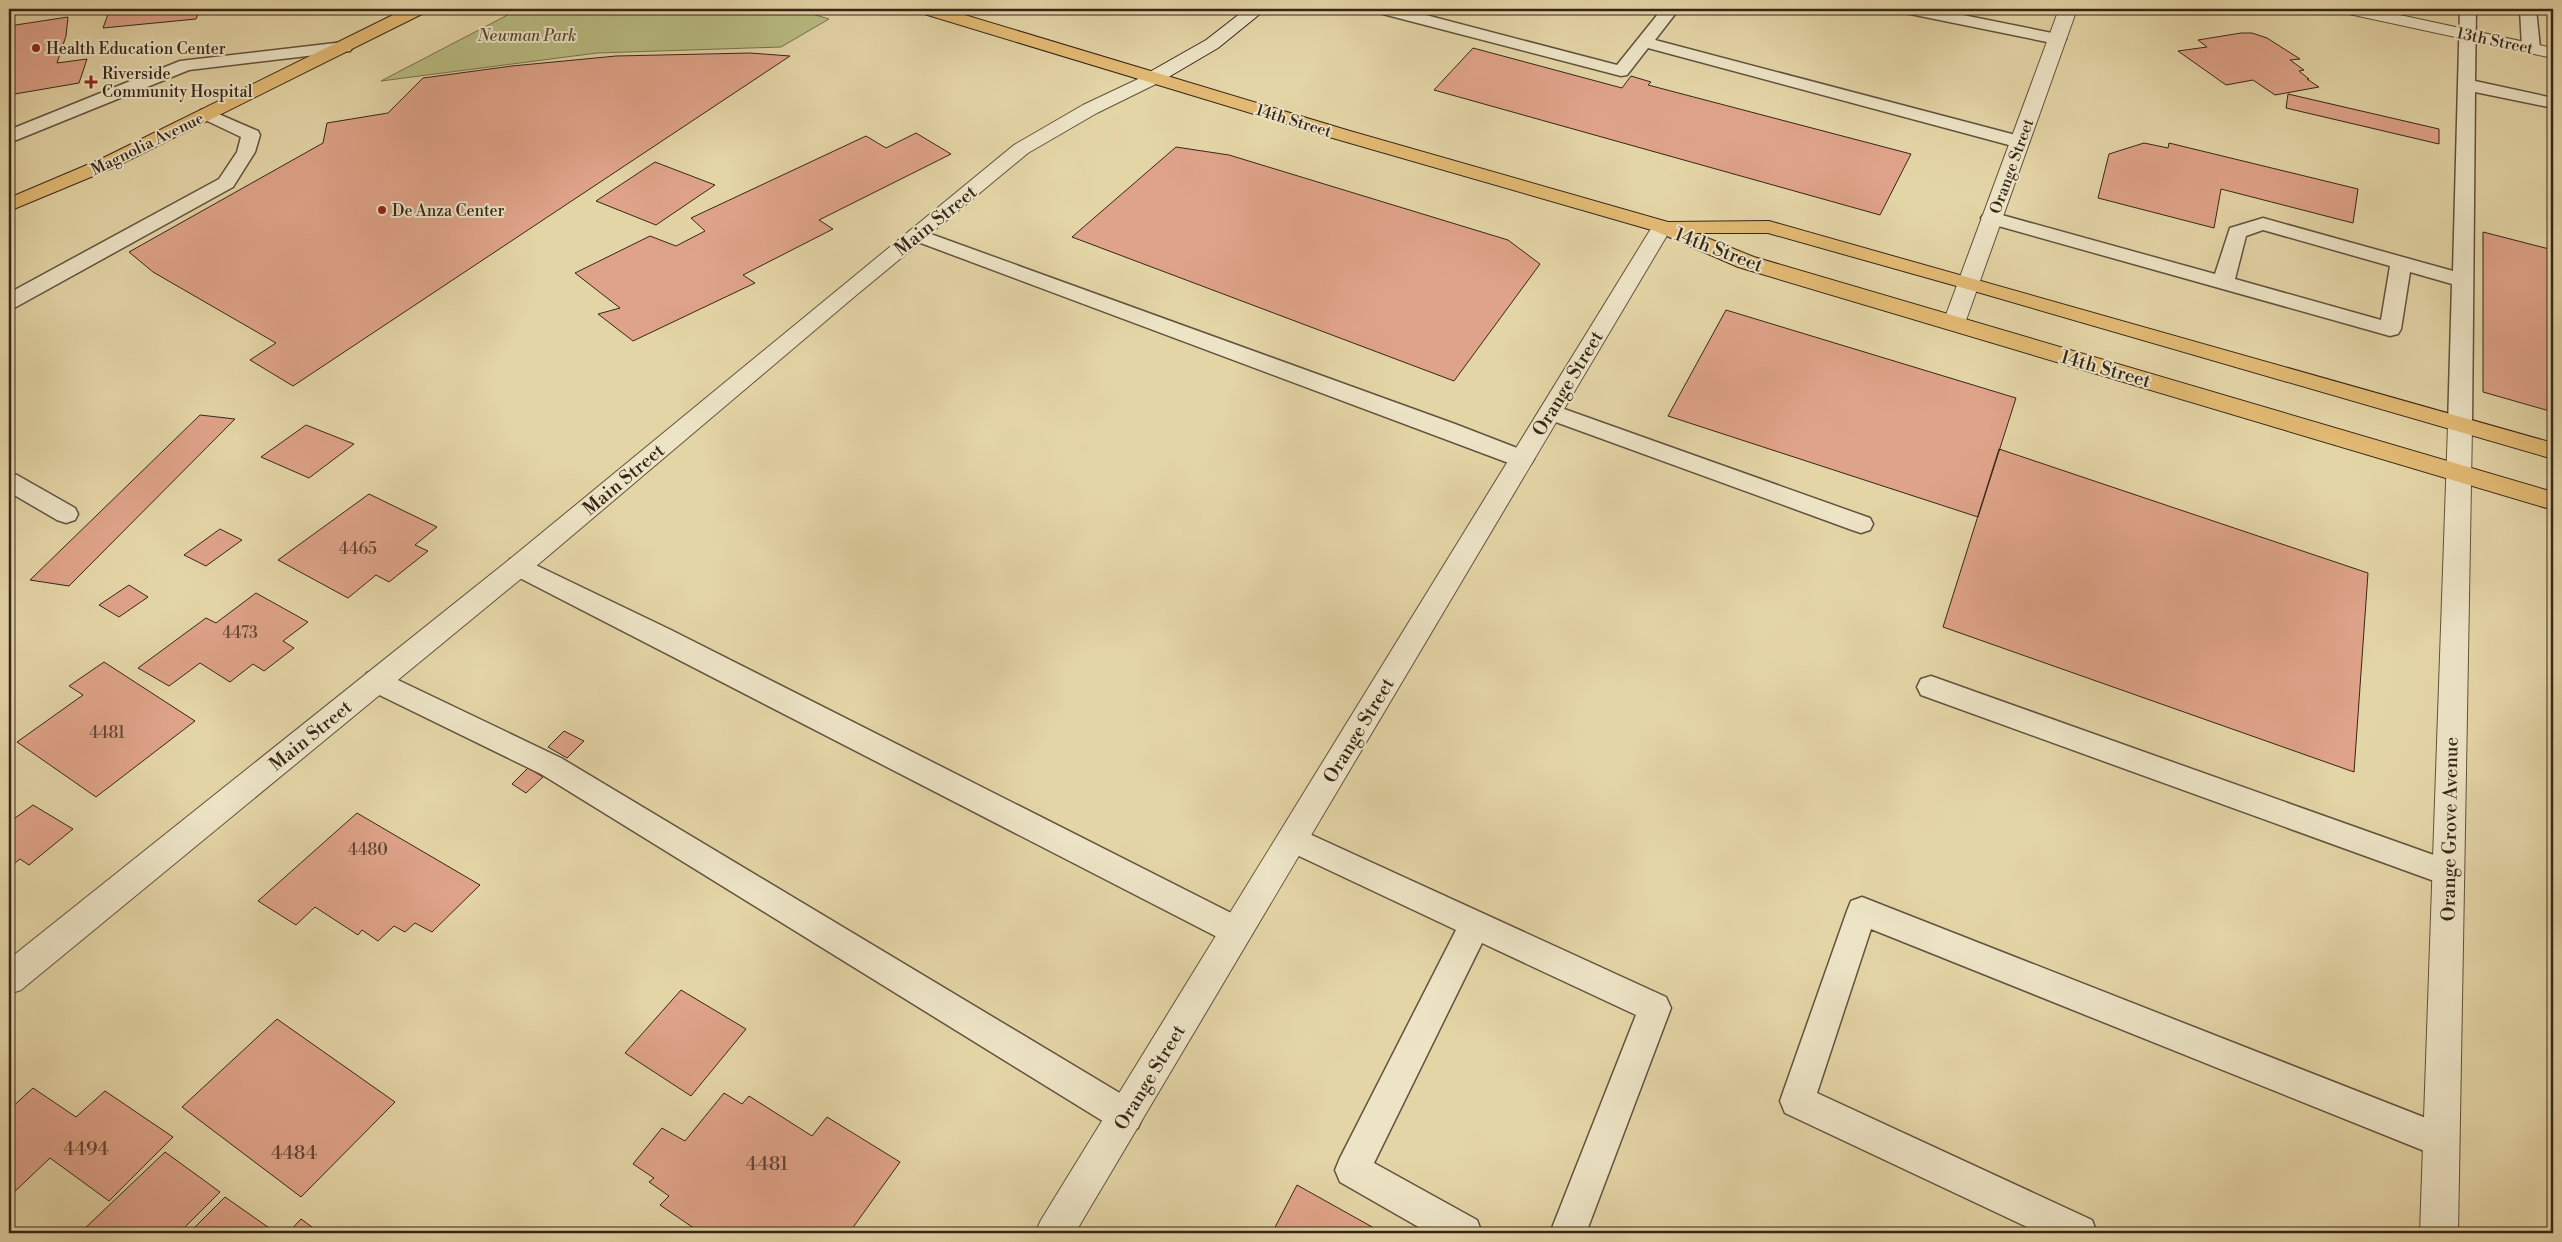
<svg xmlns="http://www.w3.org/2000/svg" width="2562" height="1242" viewBox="0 0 2562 1242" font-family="'Libre Bodoni',serif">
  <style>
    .green { fill: #b9bc83; stroke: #78714e }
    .building { fill: #dfa389; stroke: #362618 }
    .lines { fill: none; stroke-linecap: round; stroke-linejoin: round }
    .lane-casing { stroke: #62523c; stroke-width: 3 }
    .street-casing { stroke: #62523c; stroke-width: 2 }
    .secondary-casing { stroke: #362618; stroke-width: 2 }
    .primary-casing { stroke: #362618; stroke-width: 2 }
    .lane { fill: #ede4c6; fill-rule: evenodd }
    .street { fill: #ede4c6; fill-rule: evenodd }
    .secondary { fill: #ede4c6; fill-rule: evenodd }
    .primary { fill: #e2ba74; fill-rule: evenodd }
    .poi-dot { fill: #8f2418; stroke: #ede4c6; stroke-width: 2 }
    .labels { text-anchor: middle; stroke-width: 4; stroke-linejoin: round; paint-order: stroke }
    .far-park-label { font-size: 16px; font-style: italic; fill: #574c33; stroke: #ede4c6 }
    .far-street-label { font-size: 16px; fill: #362618; stroke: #ede4c6 }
    .far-poi-label { font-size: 16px; fill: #362618; stroke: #ede4c6; text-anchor: start }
    .number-label { font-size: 16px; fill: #604534 }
    .street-label { font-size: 19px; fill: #362618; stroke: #ede4c6 }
    .near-number-label { font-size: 19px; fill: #604534 }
  </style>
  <rect width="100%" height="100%" fill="#e4d5a7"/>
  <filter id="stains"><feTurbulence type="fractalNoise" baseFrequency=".004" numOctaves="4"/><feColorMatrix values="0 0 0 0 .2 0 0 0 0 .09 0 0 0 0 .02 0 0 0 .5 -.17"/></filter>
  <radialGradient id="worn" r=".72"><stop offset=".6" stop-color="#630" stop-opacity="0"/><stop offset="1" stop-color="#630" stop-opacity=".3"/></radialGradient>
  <path class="green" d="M519 9H796L829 19 781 47 597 53 381 81Z"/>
  <path class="building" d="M110 9H200L196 19 103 28Z
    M68 17 66 36 57 63 87 59 79 83 9 95V26Z
    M2241 33H2252L2267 38 2300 59 2290 60 2304 70 2299 71 2309 79H2307L2319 87 2275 95 2253 80 2226 85 2178 51 2207 47 2198 40Z
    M1473 48 1622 88 1631 76 1651 82 1648 85 1911 154 1880 215 1434 90Z
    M750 53 790 56 293 386 250 360 276 343 153 272 129 252 323 143 327 123 388 113 423 78 512 66 616 56Z
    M2288 94 2439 129V144L2286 108Z
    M916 133 951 154 819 220 833 229 743 275 755 283 633 341 598 314 620 308 575 273 650 236 676 246 705 231 691 218 866 136 886 148Z
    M2144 143 2168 148 2169 143 2358 189 2353 223 2221 189 2214 228 2098 198 2109 154Z
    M1176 147 1229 155 1508 240 1540 264 1454 381 1072 237Z
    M655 162 715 185 656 225 596 201Z
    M2483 232 2553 250V412L2483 392Z
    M1726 310 2016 398 1978 517 1668 416Z
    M200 415 235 419 69 586 30 580Z
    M306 425 354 444 309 478 261 457Z
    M1999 449 2368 573 2354 772 1943 627Z
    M369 494 437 527 415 545 428 551 389 582 376 575 348 598 278 560Z
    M220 529 242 540 206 566 184 555Z
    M129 585 148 597 119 617 99 605Z
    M256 593 308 622 283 641 294 648 264 671 253 664 230 682 200 663 169 686 138 668 206 618 216 623Z
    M104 662 195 721 96 797 17 742 83 695 69 686Z
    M564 731 584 741 567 758 548 747Z
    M528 768 543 777 526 793 512 784Z
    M33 805 73 829 29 865 20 859 9 868V820L11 821Z
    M357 813 480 885 432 932 415 923 405 932 394 926 378 941 362 930 358 935 315 907 296 925 258 901Z
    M681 990 746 1029 691 1096 625 1053Z
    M277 1019 395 1102 301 1197 182 1107Z
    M33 1088 76 1117 105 1091 173 1137 109 1201 50 1158 9 1197V1110Z
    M724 1093 742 1104 749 1096 812 1136 827 1117 900 1162 849 1233H701L660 1205 669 1196 649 1182 654 1178 633 1164 662 1128 685 1141Z
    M165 1152 220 1192 179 1233 81 1232Z
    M1297 1185 1383 1233H1272Z
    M225 1197 272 1230 270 1233H189Z
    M301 1219 320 1233H288Z"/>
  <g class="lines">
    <g class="lane-casing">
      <path id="lane" d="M1377 9H1403L1617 65 1662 9H1679L1655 40 2027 138 2029 142 2027 146 2020 148 1648 48 1627 75 1621 76 1379 13Z
        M1902 9H1933L2057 34 2063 35 2066 39 2063 43 2057 44 1910 14 1904 13Z
        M2460 9H2476L2475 81 2553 98V108L2475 92 2472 426 2468 432 2460 434 2452 432 2448 426 2452 284 2410 272 2401 329 2398 334 2390 336 1984 222 1981 218 1984 214 1991 212 2215 274 2230 228 2263 218 2453 271ZM2263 230 2390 266 2381 320 2235 279 2246 236Z
        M2520 9H2536L2540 48 2537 52H2525L2522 48Z
        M344 42 350 43 353 47 350 51 189 70 9 143V130L180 61Z
        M207 109 258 131 260 135 255 152 233 187 16 307 9 308V293L219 179 237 152 241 137 201 118 198 114 201 110Z
        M917 229 1455 424 1530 453 1534 459 1530 465 1522 467 1514 465 910 239 907 235 910 231Z
        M1550 404 1870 518 1873 524 1870 530 1861 533 1852 530 1542 417 1539 412 1542 407Z
        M9 473 17 475 75 508 78 514 75 520 66 523 57 520 9 492Z
        M519 557 671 630 1247 921 1252 931 1247 941 1236 945 1225 941 510 573 506 566 510 559Z
        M377 670 561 758 1138 1104 1143 1116 1138 1128 1126 1133 1114 1128 541 774 367 689 363 681 367 673Z
        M1931 676 2459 864 2463 873 2459 882 2448 886 1921 695 1917 687 1921 679Z
        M1292 826 1666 997 1671 1008 1586 1233H1550L1636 1015 1482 943 1374 1163 1477 1220 1482 1233H1429L1340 1182 1335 1170 1340 1158 1456 930 1282 848 1277 839 1282 830Z
        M1862 897 2454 1129 2459 1141 2454 1153 2442 1158 1871 929 1817 1093 2092 1220 2097 1233H2040L1785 1113 1780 1101 1847 911 1851 901Z"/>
    </g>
    <g class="street-casing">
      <path id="street" d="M2059 9H2077L1965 323 1962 328 1954 330 1946 328 1943 323Z
        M2340 9H2372L2553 48V58L2349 14 2343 13Z
        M1153 72 1160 74 1162 78 1160 82 1097 113 1028 153 854 297 528 573 21 990 9 994V959L510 559 1014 145 1083 105Z
        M1662 221 1669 223 1672 227 1075 1233H1035L1041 1220 1652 227 1655 223Z
        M2460 418 2469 420 2472 426 2458 1233H2420L2448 426 2451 420Z"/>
    </g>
    <g class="secondary-casing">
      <path id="secondary" d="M1246 9H1266L1218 48 1160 82H1146L1144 78 1146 74 1206 40Z"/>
    </g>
    <g class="primary-casing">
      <path id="primary" d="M405 9H427L424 13 115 167 9 211V198L101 159Z
        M918 9H945L1350 131 1668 222 1769 221 1776 223 2553 443V459L1960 287 1768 233H1695L1754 257 2553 492V510L1738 267 1655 231 1336 139 921 13Z"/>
    </g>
    <use href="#lane" class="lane"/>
    <use href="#street" class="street"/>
    <use href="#secondary" class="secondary"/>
    <use href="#primary" class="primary"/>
  </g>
  <g class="poi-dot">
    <circle cx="36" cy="48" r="5"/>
    <path d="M88.5 74.5h5v5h5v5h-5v5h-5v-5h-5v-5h5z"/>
    <circle cx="382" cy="210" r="5"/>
  </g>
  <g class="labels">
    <g class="far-park-label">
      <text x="527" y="41">Newman Park</text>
    </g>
    <g class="far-street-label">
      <text transform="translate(2495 40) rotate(12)" y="6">13th Street</text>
      <text transform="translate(1294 120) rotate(17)" y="6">14th Street</text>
      <text transform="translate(147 143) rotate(-26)" y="6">Magnolia Avenue</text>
      <text transform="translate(2011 166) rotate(-70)" y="6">Orange Street</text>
    </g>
    <g class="far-poi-label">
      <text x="46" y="54">Health Education Center</text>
      <text x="102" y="79">Riverside<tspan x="102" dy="18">Community Hospital</tspan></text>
      <text x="392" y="216">De Anza Center</text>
    </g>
    <g class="number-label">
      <text x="358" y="554">4465</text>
      <text x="240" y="638">4473</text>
      <text x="107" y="738">4481</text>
      <text x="368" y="855">4480</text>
    </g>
    <g class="street-label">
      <text transform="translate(935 220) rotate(-39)" y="7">Main Street</text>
      <text transform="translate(1719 249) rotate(21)" y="7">14th Street</text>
      <text transform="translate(2106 368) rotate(16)" y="7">14th Street</text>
      <text transform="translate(1567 383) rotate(-59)" y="7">Orange Street</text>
      <text transform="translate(623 479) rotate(-40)" y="7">Main Street</text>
      <text transform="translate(1358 730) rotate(-59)" y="7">Orange Street</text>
      <text transform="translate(310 735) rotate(-39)" y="7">Main Street</text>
      <text transform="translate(2449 829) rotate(-89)" y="7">Orange Grove Avenue</text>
      <text transform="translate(1149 1077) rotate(-59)" y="7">Orange Street</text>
    </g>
    <g class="near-number-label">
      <text x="86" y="1155">4494</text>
      <text x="294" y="1159">4484</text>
      <text x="767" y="1170">4481</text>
    </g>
  </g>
  <rect width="2562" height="1242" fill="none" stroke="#e4d5a7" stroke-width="30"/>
  <rect x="10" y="10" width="2542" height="1222" fill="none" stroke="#362618" stroke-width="2.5"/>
  <rect x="15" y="15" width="2532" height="1212" fill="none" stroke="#362618"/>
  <rect width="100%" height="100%" filter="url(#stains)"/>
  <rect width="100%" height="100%" fill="url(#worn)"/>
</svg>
